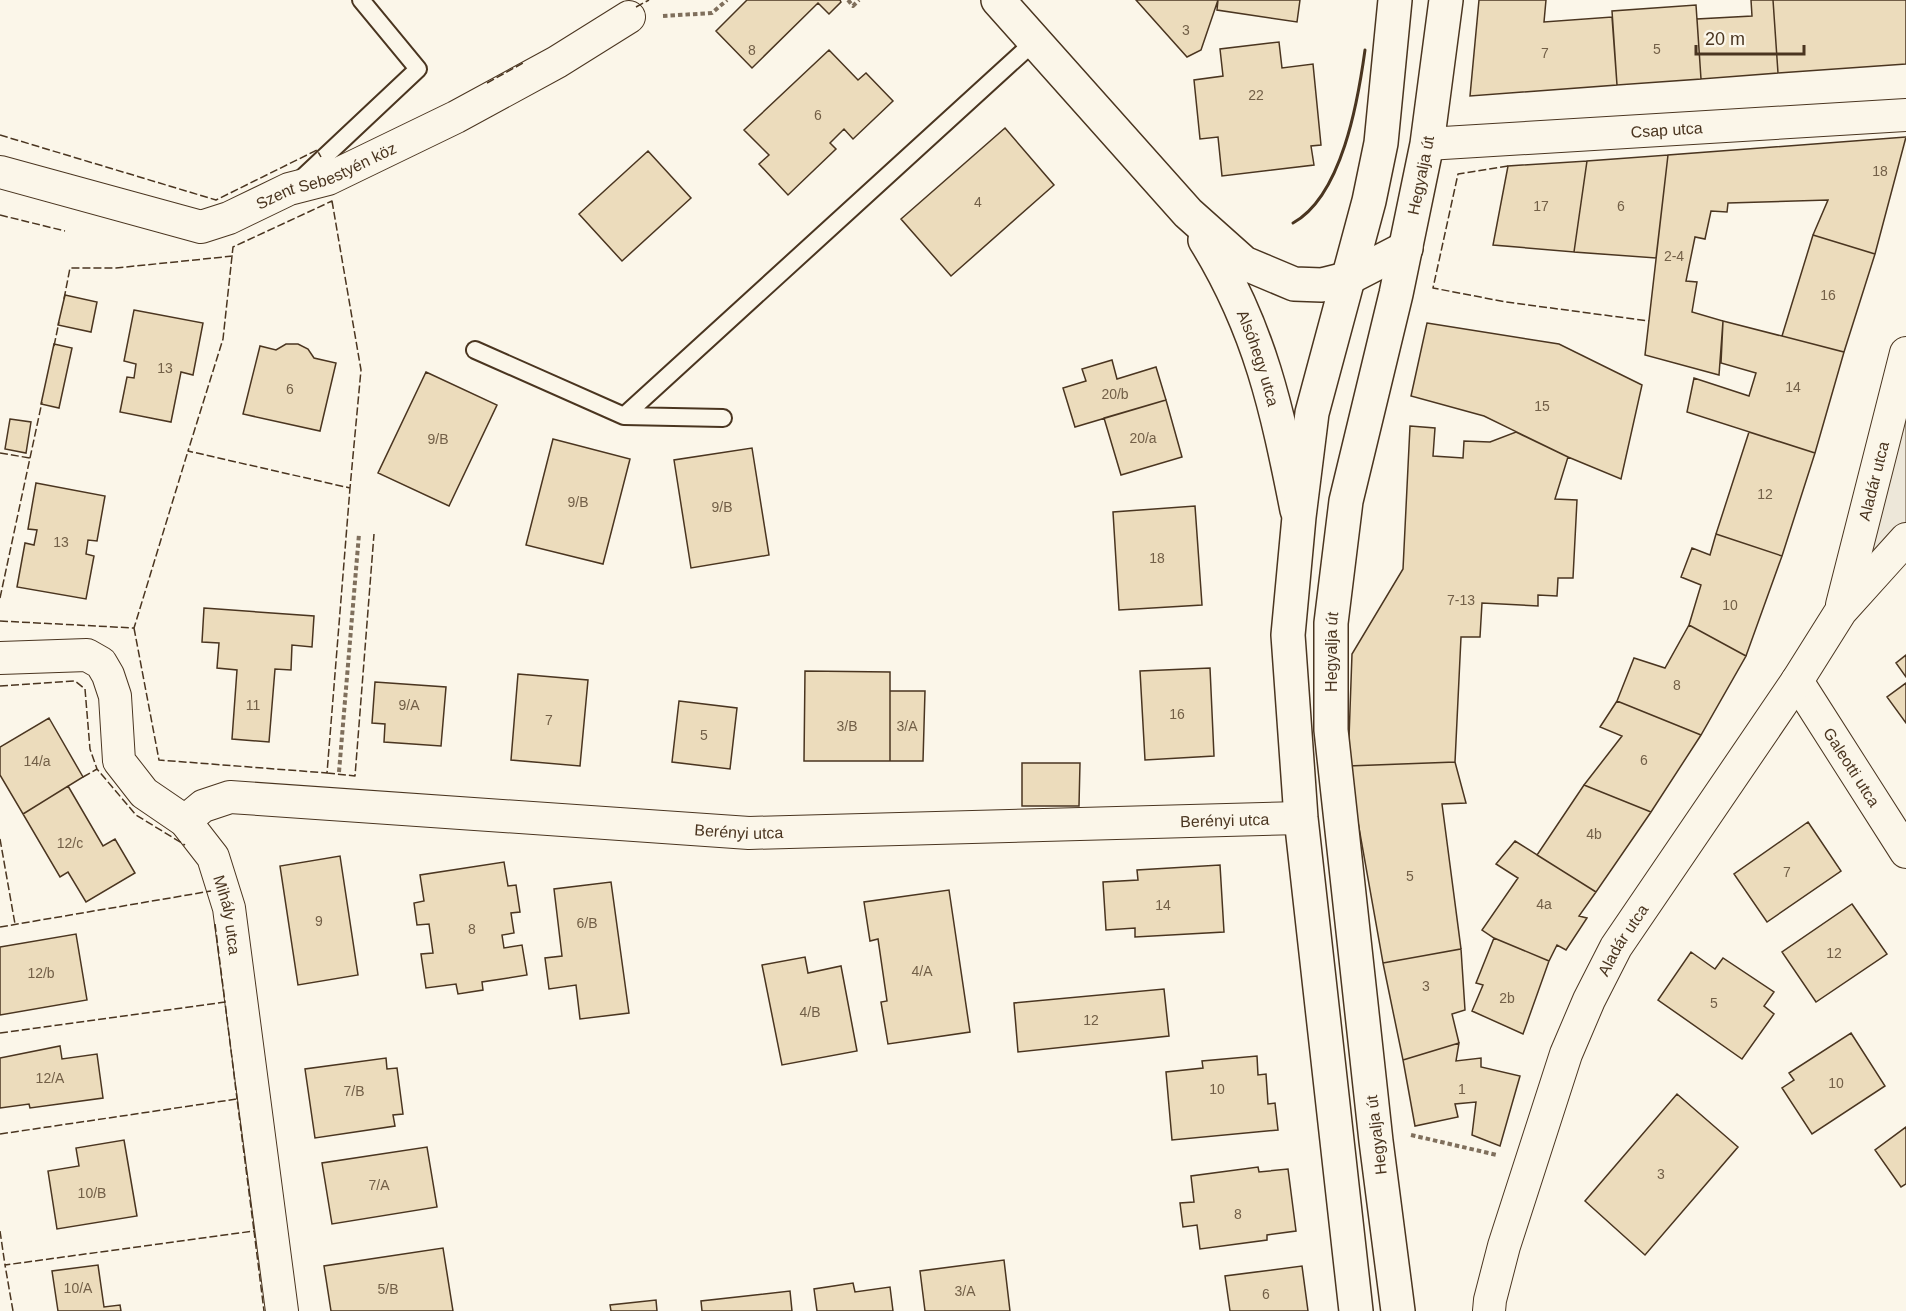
<svg xmlns="http://www.w3.org/2000/svg" width="1906" height="1311" viewBox="0 0 1906 1311" font-family="Arial,sans-serif">
  <style>
    .parking { fill: #ede7d9; stroke: #887966; stroke-width: 1.5 }
    .building { fill: #ecdcbc; stroke: #4a3520; stroke-width: 1.5 }
    .lines { fill: none; stroke-linecap: round; stroke-linejoin: round }
    .lane-casing { stroke: #4a3520; stroke-width: 20 }
    .street-casing { stroke: #4a3520; stroke-width: 34 }
    .secondary-casing { stroke: #4a3520; stroke-width: 36 }
    .primary-casing { stroke: #4a3520; stroke-width: 36 }
    .path { stroke: #7f6f5c; stroke-width: 4; stroke-dasharray: 4.5 3; stroke-linecap: butt }
    .lane { stroke: #fbf6e9; stroke-width: 16 }
    .street { stroke: #fbf6e9; stroke-width: 32 }
    .secondary { stroke: #fbf6e9; stroke-width: 33 }
    .primary { stroke: #fbf6e9; stroke-width: 33 }
    .fence { stroke: #4a3520; stroke-width: 1.5; stroke-dasharray: 8 3; stroke-linecap: butt }
    .wall { stroke: #4a3520; stroke-width: 3 }
    .labels { text-anchor: middle; stroke-width: 4.5; stroke-linejoin: round; paint-order: stroke }
    .number-label { font-size: 14px; fill: #725f47 }
    .street-label { font-size: 16px; fill: #4a3520; stroke: #fbf6e9 }
  </style>
  <rect width="100%" height="100%" fill="#fbf6e9"/>
  <path class="parking" d="M1906 353V539L1841 611Z"/>
  <path class="building" d="M747 0H840L841 2 829 14 818 3 752 68 716 31Z
    M1136 0H1218L1201 50 1187 57Z
    M1218 0H1300L1297 22 1217 10Z
    M1479 0H1546L1544 22 1612 17 1617 85 1470 96Z
    M1751 0H1773L1778 73 1701 79 1697 19 1752 16Z
    M1773 0H1906V64L1778 73Z
    M1696 5 1701 79 1617 85 1612 11Z
    M1279 42 1282 68 1313 64 1321 145 1311 146 1314 165 1222 176 1218 137 1200 139 1194 80 1223 76 1220 49Z
    M829 50 858 80 866 73 893 101 853 139 844 129 830 143 836 149 788 195 759 164 769 155 744 130Z
    M1005 128 1054 185 951 276 901 219Z
    M1906 137 1875 254 1813 235 1828 200 1728 203 1727 212 1711 211 1705 239 1695 237 1686 281 1697 282 1692 312 1723 321 1719 375 1645 355 1668 155Z
    M648 151 691 198 622 261 579 214Z
    M1668 155 1656 258 1574 252 1587 161Z
    M1587 161 1574 252 1493 245 1508 166Z
    M1813 235 1875 254 1844 352 1782 336Z
    M65 295 97 302 91 332 58 325Z
    M134 310 203 323 193 375 181 372 171 422 120 412 127 377 134 378 136 364 124 361Z
    M1723 321 1844 352 1815 453 1687 412 1694 378 1749 396 1756 373 1721 363Z
    M1427 323 1559 344 1642 385 1621 479 1568 457 1484 416 1411 396Z
    M54 344 72 348 59 408 41 404Z
    M286 344H298L308 349 314 358 336 363 320 431 243 414 260 346 276 350Z
    M1112 360 1117 379 1156 367 1166 400 1075 427 1063 388 1086 381 1082 369Z
    M426 372 497 405 449 506 378 473Z
    M1166 400 1182 457 1121 475 1104 418Z
    M10 419 31 422 26 453 5 449Z
    M1410 426 1435 428 1433 456 1463 458 1464 441 1490 442 1516 432 1568 457 1555 499 1577 500 1573 578H1558L1557 596 1538 595V606L1482 603 1480 637H1461L1455 762 1348 766 1352 654 1403 569Z
    M1749 432 1815 453 1782 556 1716 534Z
    M553 439 630 459 603 564 526 545Z
    M752 448 769 555 691 568 674 460Z
    M36 483 105 496 97 541 88 540 86 554 94 556 86 599 17 587 25 543 34 545 37 530 28 529Z
    M1195 506 1202 605 1119 610 1113 512Z
    M1716 534 1782 556 1746 656 1689 625 1701 585 1681 577 1692 548 1710 555Z
    M204 608 314 616 312 647 292 645 291 670 275 669 269 742 232 739 237 670 217 668 219 643 202 642Z
    M1689 625 1746 656 1701 735 1617 701 1634 658 1665 668Z
    M1906 655V677L1896 663Z
    M1210 668 1214 756 1145 760 1140 671Z
    M805 671 890 672V761H804Z
    M518 674 588 680 580 766 511 760Z
    M375 682 446 687 441 746 384 742 385 724 372 723Z
    M1906 683V723L1887 697Z
    M890 691H925L923 761H890Z
    M679 701 737 708 730 769 672 762Z
    M1617 701 1701 735 1651 812 1584 785 1622 736 1600 727Z
    M49 718 83 777 23 814 0 775V747Z
    M1455 762 1466 803 1442 804 1461 949 1383 963 1348 766Z
    M1022 763H1080L1079 806H1022Z
    M1584 785 1651 812 1596 892 1537 855Z
    M68 786 103 846 115 839 135 873 86 902 68 872 60 877 23 814Z
    M1808 822 1841 871 1767 922 1734 874Z
    M1515 841 1596 892 1579 916 1587 918 1566 950 1557 945 1549 961 1494 938 1482 930 1518 878 1496 864Z
    M340 856 358 975 298 985 280 866Z
    M504 862 508 886 516 885 520 912 511 913 514 933 502 935 504 948 522 945 527 975 482 982 483 990 458 994 456 984 426 988 421 954 433 953 429 924 417 925 414 903 424 901 420 875Z
    M1220 865 1224 932 1135 937V928L1106 930 1103 882 1138 880 1137 870Z
    M611 882 629 1013 580 1019 576 985 549 989 545 958 562 956 554 889Z
    M949 890 970 1032 888 1044 881 1002 887 1001 878 939 870 941 864 902Z
    M1852 904 1887 954 1816 1002 1782 952Z
    M76 934 87 1000 0 1015V947Z
    M1494 938 1549 961 1523 1034 1472 1011 1483 985 1476 983Z
    M1461 949 1465 1010 1452 1014 1459 1043 1403 1060 1383 963Z
    M1691 952 1715 969 1723 958 1774 992 1764 1006 1774 1014 1742 1059 1658 1000Z
    M805 957 808 973 841 966 857 1051 782 1065 762 965Z
    M1164 989 1169 1036 1018 1052 1014 1003Z
    M1851 1033 1885 1086 1812 1134 1782 1088 1794 1080 1789 1073Z
    M1459 1043 1456 1061 1481 1058V1067L1520 1076 1500 1146 1472 1135 1476 1102 1455 1104 1458 1117 1415 1126 1403 1060Z
    M60 1046 62 1059 97 1054 103 1098 30 1108 29 1104 0 1108V1058Z
    M1257 1056 1258 1075 1266 1074 1268 1104 1275 1103 1278 1130 1172 1140 1166 1072 1203 1068 1202 1061Z
    M386 1058 387 1069 397 1068 403 1114 393 1115 395 1126 315 1138 305 1069Z
    M1677 1094 1738 1147 1645 1255 1585 1201Z
    M1906 1127V1184L1901 1187 1875 1150Z
    M124 1140 137 1216 57 1229 48 1171 79 1166 76 1148Z
    M427 1147 437 1207 332 1224 322 1163Z
    M1258 1167 1259 1172 1288 1169 1296 1231 1267 1235V1240L1200 1249 1197 1225 1183 1227 1180 1203 1194 1202 1191 1176Z
    M443 1248 453 1311H331L324 1266Z
    M1004 1260 1010 1311H925L920 1271Z
    M98 1265 104 1307 120 1305 121 1311H58L52 1271Z
    M1302 1266 1308 1311H1230L1225 1276Z
    M853 1283 855 1292 890 1287 893 1311H817L814 1289Z
    M790 1291 792 1311H702L701 1301Z
    M656 1300 657 1311H611L610 1305Z"/>
  <g class="lines">
    <g class="lane-casing">
      <path id="lane" d="M301 179 418 69 361 0
        M475 350 624 416 723 418
        M624 416 1035 41"/>
    </g>
    <g class="street-casing">
      <g id="street">
        <path id="s1" d="M1427 144 1906 115"/>
        <path id="s2" d="M0 172 201 227 229 218 289 189 328 179 456 117 557 62 629 17"/>
        <path id="s3" d="M1842 605 1906 353"/>
        <path id="s4" d="M0 658 87 655 101 663 108 675 115 696 119 761 144 793 185 821 213 857 229 908 282 1311"/>
        <path id="s5" d="M1797 681 1906 852"/>
        <path id="s6" d="M185 821 203 806 230 797 749 833 1301 818"/>
        <path id="s7" d="M1489 1311 1490 1300 1504 1246 1566 1054 1589 1000 1616 947 1797 681 1841 611 1906 539"/>
      </g>
    </g>
    <g class="secondary-casing">
      <g id="secondary">
        <path d="M998 0 1188 213 1244 263 1294 284 1322 285 1346 279 1406 248"/>
        <path id="s8" d="M1205 240C1260 329 1277 409 1297 510"/>
      </g>
    </g>
    <g class="primary-casing">
      <g id="primary">
        <path d="M1356 1311 1301 818 1288 635 1299 517 1312 413 1369 201 1381 143 1395 0"/>
        <path id="s9" d="M1398 1311 1376 1141 1331 730V623L1346 501 1396 294 1427 144 1446 0"/>
      </g>
    </g>
    <path class="path" d="M848 0 853 6 859 0
      M663 16 712 13 727 0
      M339 772 359 534
      M1411 1135 1497 1155"/>
    <use href="#lane" class="lane"/>
    <use href="#street" class="street"/>
    <use href="#secondary" class="secondary"/>
    <use href="#primary" class="primary"/>
    <path class="fence" d="M636 7 649 0
      M487 83 523 63
      M0 135 216 200 317 150 321 157
      M1508 166 1458 174 1433 288 1506 302 1649 321
      M332 201 361 370 350 488 188 451 223 339 233 247Z
      M0 215 65 231
      M64 299 70 268H116L233 256
      M54 346 59 322
      M0 453 30 458
      M0 598 42 402
      M0 621 134 628 188 451
      M134 628 159 760 327 773 350 488
      M0 686 75 681 85 689 90 749 97 769
      M327 773 355 776 374 534
      M83 777 97 769 136 815 185 845
      M0 839 15 924
      M215 924 225 1002
      M0 927 211 891
      M0 1033 225 1002 237 1099
      M0 1134 237 1099 254 1231
      M0 1231 5 1265
      M13 1311 5 1265 254 1231 264 1311"/>
    <path class="wall" d="M1293 223C1342 196 1358 101 1365 50"/>
  </g>
  <g class="labels">
    <g class="number-label">
      <text x="1186" y="35">3</text>
      <text x="1657" y="54">5</text>
      <text x="752" y="55">8</text>
      <text x="1545" y="58">7</text>
      <text x="1256" y="100">22</text>
      <text x="818" y="120">6</text>
      <text x="1880" y="176">18</text>
      <text x="978" y="207">4</text>
      <text x="1541" y="211">17</text>
      <text x="1621" y="211">6</text>
      <text x="1674" y="261">2-4</text>
      <text x="1828" y="300">16</text>
      <text x="165" y="373">13</text>
      <text x="1793" y="392">14</text>
      <text x="290" y="394">6</text>
      <text x="1115" y="399">20/b</text>
      <text x="1542" y="411">15</text>
      <text x="1143" y="443">20/a</text>
      <text x="438" y="444">9/B</text>
      <text x="1765" y="499">12</text>
      <text x="578" y="507">9/B</text>
      <text x="722" y="512">9/B</text>
      <text x="61" y="547">13</text>
      <text x="1157" y="563">18</text>
      <text x="1461" y="605">7-13</text>
      <text x="1730" y="610">10</text>
      <text x="1677" y="690">8</text>
      <text x="253" y="710">11</text>
      <text x="409" y="710">9/A</text>
      <text x="1177" y="719">16</text>
      <text x="549" y="725">7</text>
      <text x="847" y="731">3/B</text>
      <text x="907" y="731">3/A</text>
      <text x="704" y="740">5</text>
      <text x="1644" y="765">6</text>
      <text x="37" y="766">14/a</text>
      <text x="1594" y="839">4b</text>
      <text x="70" y="848">12/c</text>
      <text x="1787" y="877">7</text>
      <text x="1410" y="881">5</text>
      <text x="1544" y="909">4a</text>
      <text x="1163" y="910">14</text>
      <text x="319" y="926">9</text>
      <text x="587" y="928">6/B</text>
      <text x="472" y="934">8</text>
      <text x="1834" y="958">12</text>
      <text x="922" y="976">4/A</text>
      <text x="41" y="978">12/b</text>
      <text x="1426" y="991">3</text>
      <text x="1507" y="1003">2b</text>
      <text x="1714" y="1008">5</text>
      <text x="810" y="1017">4/B</text>
      <text x="1091" y="1025">12</text>
      <text x="50" y="1083">12/A</text>
      <text x="1836" y="1088">10</text>
      <text x="1217" y="1094">10</text>
      <text x="1462" y="1094">1</text>
      <text x="354" y="1096">7/B</text>
      <text x="1661" y="1179">3</text>
      <text x="379" y="1190">7/A</text>
      <text x="92" y="1198">10/B</text>
      <text x="1238" y="1219">8</text>
      <text x="78" y="1293">10/A</text>
      <text x="388" y="1294">5/B</text>
      <text x="965" y="1296">3/A</text>
      <text x="1266" y="1299">6</text>
    </g>
    <g class="street-label">
      <text dy="6" stroke="none"><textPath href="#s1" startOffset="240">Csap utca</textPath></text>
      <text dy="6" stroke="none"><textPath href="#s9" startOffset="1149">Hegyalja út</textPath></text>
      <text dy="6" stroke="none"><textPath href="#s2" startOffset="344">Szent Sebestyén köz</textPath></text>
      <text dy="6" stroke="none"><textPath href="#s8" startOffset="130">Alsóhegy utca</textPath></text>
      <text dy="6" stroke="none"><textPath href="#s3" startOffset="128">Aladár utca</textPath></text>
      <text dy="6" stroke="none"><textPath href="#s9" startOffset="663">Hegyalja út</textPath></text>
      <text dy="6" stroke="none"><textPath href="#s5" startOffset="102">Galeotti utca</textPath></text>
      <text dy="6" stroke="none"><textPath href="#s6" startOffset="1048">Berényi utca</textPath></text>
      <text dy="6" stroke="none"><textPath href="#s6" startOffset="562">Berényi utca</textPath></text>
      <text dy="6" stroke="none"><textPath href="#s4" startOffset="400">Mihály utca</textPath></text>
      <text dy="6" stroke="none"><textPath href="#s7" startOffset="396">Aladár utca</textPath></text>
      <text transform="translate(1376 1135) rotate(-97)" y="6">Hegyalja út</text>
    </g>
  </g>
  <path d="M1696 45v9h108v-9" fill="none" stroke="#4a3520" stroke-width="3"/>
  <text x="1705" y="45" font-size="18" fill="#4a3520" stroke="#fbf6e9" stroke-width="4.5" paint-order="stroke">20 m</text>
</svg>
